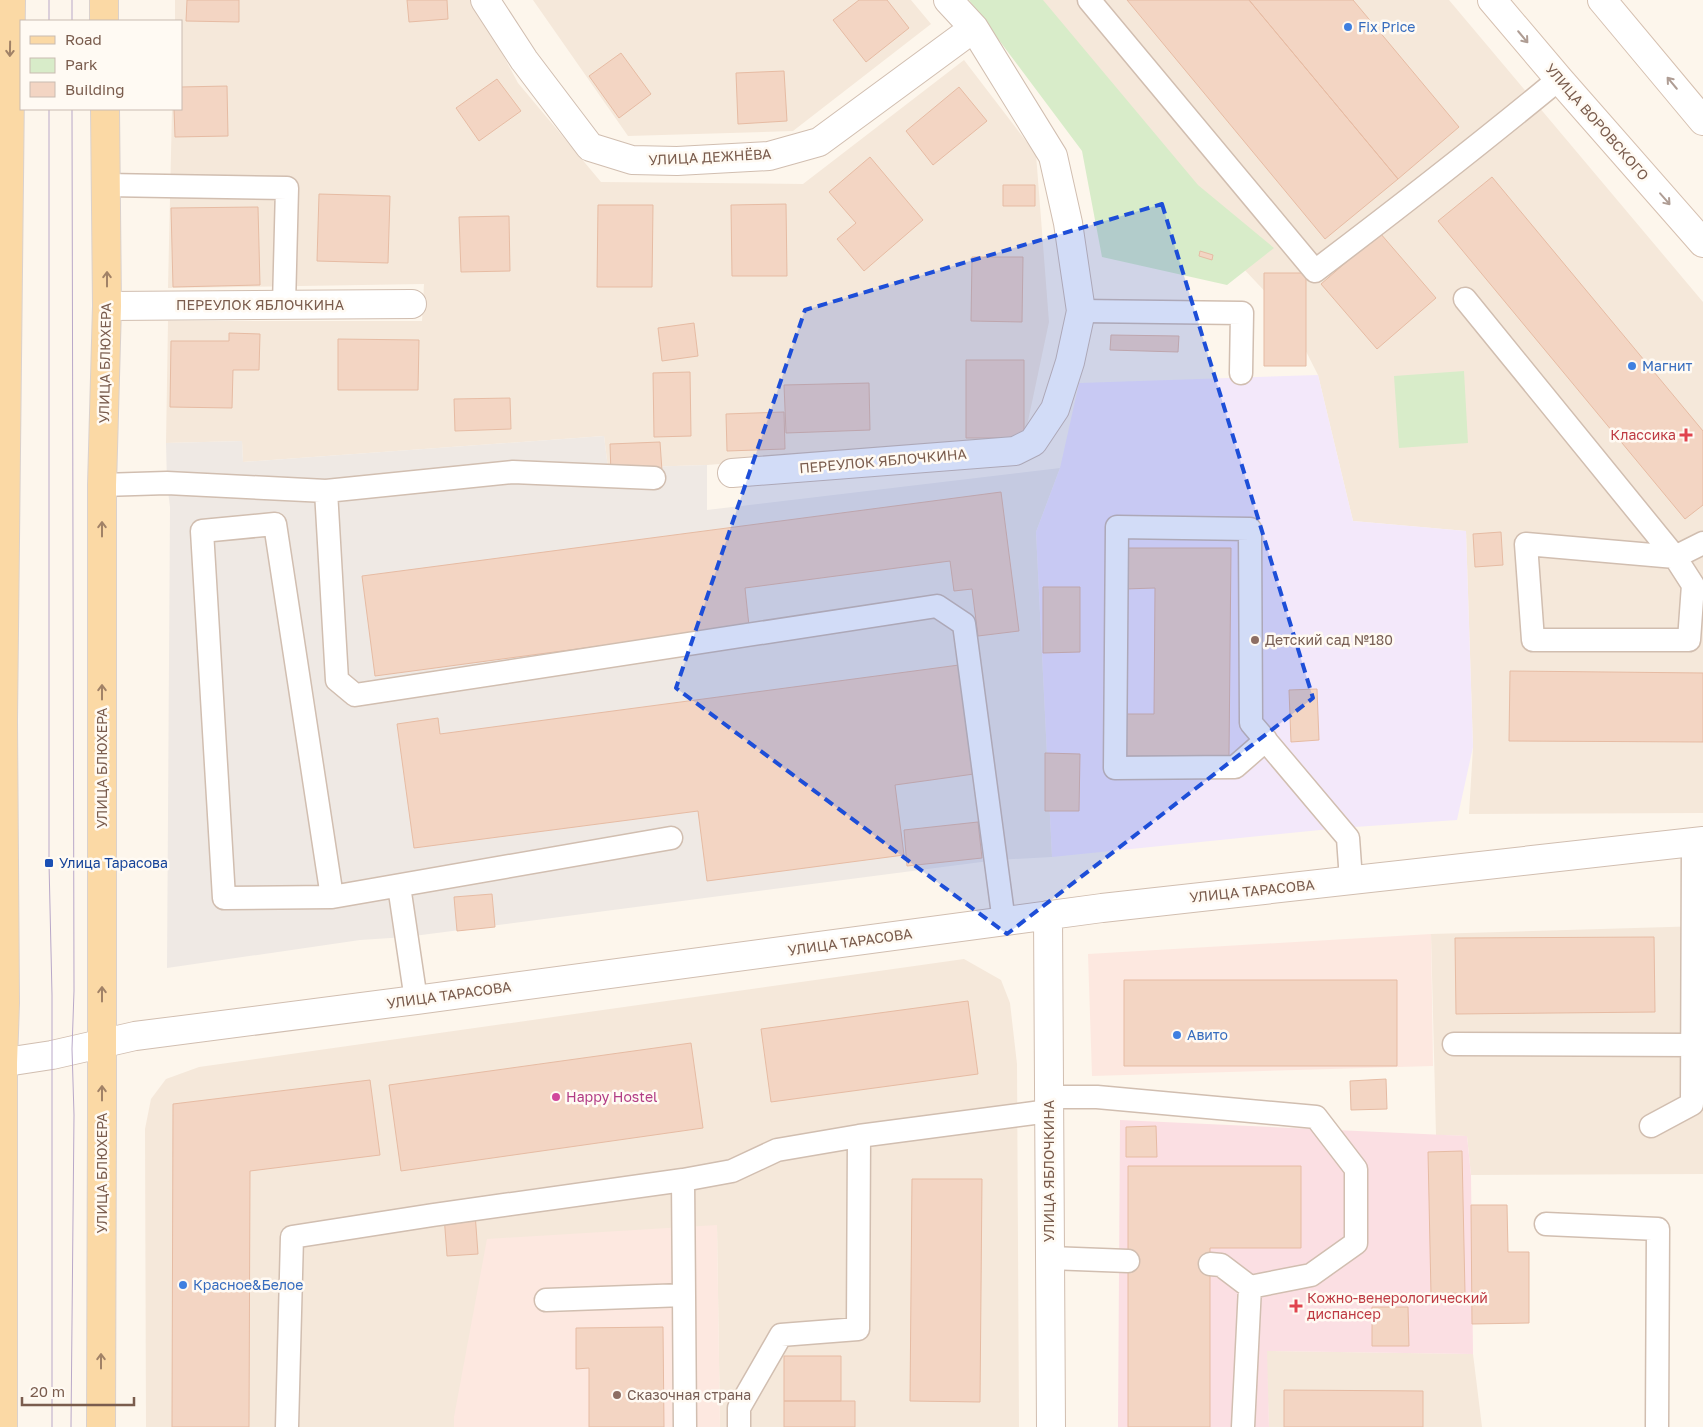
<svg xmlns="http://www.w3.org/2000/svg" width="1703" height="1427" viewBox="0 0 1703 1427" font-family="'Golos Text',sans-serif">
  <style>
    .residential { fill: #f5e8da }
    .commercial { fill: #fde8e0 }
    .industrial { fill: #efe9e4 }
    .education { fill: #f3e8fa }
    .medical { fill: #fbdfe3 }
    .green { fill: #d8ecc9 }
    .building { fill: #f3d5c3; stroke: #e6bba3 }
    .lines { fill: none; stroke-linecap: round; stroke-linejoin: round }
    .lane-casing { stroke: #d1beb0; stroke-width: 25 }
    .street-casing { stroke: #d1beb0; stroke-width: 30 }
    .secondary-casing { stroke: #d6c0b0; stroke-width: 30 }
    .primary-casing { stroke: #dad1cd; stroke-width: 30 }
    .lane { stroke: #fff; stroke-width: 22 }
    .street { stroke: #fff; stroke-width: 28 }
    .secondary { stroke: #fff; stroke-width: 28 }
    .primary { stroke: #fbd9a5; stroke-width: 28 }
    .tram { stroke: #b9a8c9; stroke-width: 1 }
    .oneway { stroke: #af9d94 }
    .oneway2 { stroke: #a18267 }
    .marked { fill: #1d4ed8; fill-opacity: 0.2; stroke: #1d4ed8; stroke-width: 4; stroke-dasharray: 10 6; stroke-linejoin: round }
    .shop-dot { fill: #3f7fe0; stroke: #fffaf3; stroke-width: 2 }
    .health-dot { fill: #e0444e; stroke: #fffaf3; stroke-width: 2 }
    .education-dot { fill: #8d6e63; stroke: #fffaf3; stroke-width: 2 }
    .transit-dot { fill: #1a4fb4; stroke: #fffaf3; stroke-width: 2 }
    .hotel-dot { fill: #d1479c; stroke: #fffaf3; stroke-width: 2 }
    .labels { text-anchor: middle; stroke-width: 5; stroke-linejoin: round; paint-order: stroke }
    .shop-label { font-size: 14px; fill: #366cbe; stroke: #fffaf3; text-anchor: start }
    .street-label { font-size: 14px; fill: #7a5c4d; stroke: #fffaf3 }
    .health-label { font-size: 14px; fill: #be3a42; stroke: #fffaf3; text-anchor: end }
    .education-label { font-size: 14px; fill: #785e54; stroke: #fffaf3; text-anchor: start }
    .transit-label { font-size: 14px; fill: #164399; stroke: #fffaf3; text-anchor: start }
    .hotel-label { font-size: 14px; fill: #b23c85; stroke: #fffaf3; text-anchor: start }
  </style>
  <rect width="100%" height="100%" fill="#fdf6ec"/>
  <path class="residential" d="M175 0H474L518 83 601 182 803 184 964 60 1036 154 1049 322 1024 440 707 465 608 468 604 436 243 462 242 441 166 443 168 321H422L424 284 168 288 172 109H181V21H175Z
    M533 0H911L931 24 793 131 628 136Z
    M991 0H1449L1703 302V813L1469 814 1473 747 1466 531 1353 521 1318 375 1288 316Z
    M1703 926V1174L1471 1175 1467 1136 1436 1135 1431 934Z
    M964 959 1001 980 1010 1003 1017 1064 1019 1427H720L717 1226 454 1417V1427H146L145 1129 151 1099 166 1079 199 1067Z
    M1266 1351 1473 1354 1482 1427H1269Z"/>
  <path class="commercial" d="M1431 934 1433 1066 1092 1076 1088 954Z
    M717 1225 720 1427H454V1417L487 1239Z"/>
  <path class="industrial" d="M604 436 608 468 707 465V510L1060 468 1036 532 1052 857 997 860 406 937 360 940 167 968 170 507 167 483 166 443 242 441 243 462Z"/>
  <path class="education" d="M1318 375 1353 521 1466 531 1473 747 1457 820 1340 828 1052 857 1036 532 1060 468 1079 383Z"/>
  <path class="medical" d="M1120 1120 1467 1136 1471 1175 1473 1354 1267 1351 1269 1427H1118Z"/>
  <path class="green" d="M969 0H1043L1198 185 1274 248 1227 285 1102 257 1082 151Z
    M1464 371 1468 443 1399 448 1394 376Z"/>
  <path class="building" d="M187 0H239V22L186 21Z
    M407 0H447L448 19 409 22Z
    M859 0H887L909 28 866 62 833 20Z
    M1127 0H1249L1398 179 1325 239Z
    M1249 0H1353L1459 127 1398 179Z
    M621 53 651 94 619 118 589 76Z
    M784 71 787 121 738 124 736 73Z
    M497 79 521 111 479 141 456 108Z
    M227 86 228 136 175 137 174 109H181V87Z
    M959 87 987 121 933 165 906 131Z
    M870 157 923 220 864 271 837 239 856 223 829 192Z
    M1492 177 1703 431V505L1685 519 1438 221Z
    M1003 185H1035V206H1003Z
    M319 194 390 196 388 263 317 261Z
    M786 204 787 276H732L731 205Z
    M598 205H653L652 287H597Z
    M258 207 260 285 173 287 171 208Z
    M509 216 510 271 461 272 459 217Z
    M1380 233 1436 298 1377 349 1321 284Z
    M1200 251 1213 255 1212 260 1199 256Z
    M972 257H1023L1022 322 971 321Z
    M1264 273H1306V366H1264Z
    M694 323 698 356 662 361 658 328Z
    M229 333 260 334 259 370H233L232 408 170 407 171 341H229Z
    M1111 335 1179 336 1178 352 1110 350Z
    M338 339 419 340 418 390H338Z
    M966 360H1024V438H966Z
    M690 372 691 436 654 437 653 373Z
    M869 383 870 430 786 433 784 385Z
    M510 398 511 429 455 431 454 399Z
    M784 412 785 449 727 451 726 414Z
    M660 442 662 471 611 474 610 444Z
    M1001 492 1019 631 978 636 972 589 954 591 950 561 745 588 749 626 375 676 362 576Z
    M1501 532 1503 565 1475 567 1473 534Z
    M1125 548H1231L1229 756H1124V714H1154L1155 588 1125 589Z
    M1043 587H1080V652L1043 653Z
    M959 665 974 774 895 785 904 855 707 881 698 811 414 848 397 724 438 718 440 734Z
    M1510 671 1703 673V742L1509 741Z
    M1317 689 1319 740 1291 742 1289 690Z
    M1045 753 1080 754 1079 811H1045Z
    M978 822 982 858 907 866 904 830Z
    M492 894 495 927 457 931 454 897Z
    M1654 937 1655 1012 1456 1014 1455 938Z
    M1124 980H1397V1066H1124Z
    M968 1001 978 1074 771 1102 761 1029Z
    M691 1043 703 1128 401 1171 389 1085Z
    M1386 1079 1387 1109 1351 1110 1350 1081Z
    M370 1080 380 1155 250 1171 249 1427H172L173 1104Z
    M1156 1126 1157 1157H1126V1127Z
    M1462 1151 1465 1293 1431 1294 1428 1152Z
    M1128 1166H1301V1248H1210V1427H1128Z
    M912 1179H982L980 1402 910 1401Z
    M1471 1205H1507L1508 1252H1529V1323L1472 1324Z
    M475 1213 478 1254 447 1256 444 1215Z
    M1372 1307H1408L1409 1346H1372Z
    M663 1327 664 1427H589V1368L576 1369V1328Z
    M784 1356H841V1401H784Z
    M1284 1390 1423 1391V1427H1284Z
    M784 1401H855V1427H784Z"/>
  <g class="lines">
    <g class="lane-casing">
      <path id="lane" d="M1089 0 1315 271C1397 209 1479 145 1559 79
        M106 185 287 188 284 305
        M1465 299 1675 557 1693 585 1689 640H1533L1526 544 1675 557 1703 543
        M1081 311 1242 313 1241 373
        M102 485 167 483 326 491 513 472 654 478
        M326 491 337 680 355 695 937 606 964 624 1004 922
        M1266 740 1235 767 1115 768 1117 527 1250 529 1251 723 1348 838 1351 880
        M399 886 416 1000
        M332 897 224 898 202 531 275 524 332 897 671 838
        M1454 1044 1692 1045
        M1049 1097H1097L1316 1117 1356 1169V1243L1311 1275 1250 1287 1243 1427
        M1651 1126 1692 1104 1693 842
        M1546 1224 1658 1229 1657 1427
        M1050 1258 1128 1261
        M1210 1264 1221 1265 1250 1287
        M684 1295 685 1427
        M546 1300 684 1295 683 1180
        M287 1427 292 1237 433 1215 683 1180 732 1171 777 1150 859 1136 1049 1111
        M739 1427V1408L781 1335 858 1329 859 1136"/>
    </g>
    <g class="street-casing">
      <path id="street" d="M485 0 524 60 590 147 632 160 677 161 769 156 819 142 974 28
        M107 306 412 304
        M732 473 1015 451 1033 442 1055 409 1070 362 1081 311 1068 223 1053 156 974 28 948 0
        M1048 915 1051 1427
        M0 1063 52 1055 135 1036 416 1000 1102 908 1703 841"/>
    </g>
    <g class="secondary-casing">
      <path id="secondary" d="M1492 0 1559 79 1703 243
        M1602 0 1703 121"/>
    </g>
    <g class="primary-casing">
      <path id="primary" d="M104 0V21
        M3 1427V1063L5 1003 3 721 11 0
        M101 1427 102 1115V485L107 306 105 109"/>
    </g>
    <use href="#lane" class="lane"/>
    <use href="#street" class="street"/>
    <use href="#secondary" class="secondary"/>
    <use href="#primary" class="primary"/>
    <path class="tram" d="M72 0V21
      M49 21V0
      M49 109V863L52 995V1427
      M71 1427 74 1115 72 1049 74 991 72 109"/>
  </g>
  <defs><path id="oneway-shaft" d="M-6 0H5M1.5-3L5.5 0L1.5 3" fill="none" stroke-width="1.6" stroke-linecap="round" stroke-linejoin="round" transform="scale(1.25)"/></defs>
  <g class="oneway">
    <use href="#oneway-shaft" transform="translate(1523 37) rotate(50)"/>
    <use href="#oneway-shaft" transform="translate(1672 83) rotate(-130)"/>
    <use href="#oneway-shaft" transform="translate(1665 199) rotate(49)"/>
  </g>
  <g class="oneway2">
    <use href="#oneway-shaft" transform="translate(10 49) rotate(91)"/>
    <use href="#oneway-shaft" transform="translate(107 279) rotate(-90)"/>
    <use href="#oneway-shaft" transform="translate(102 529) rotate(-90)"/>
    <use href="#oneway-shaft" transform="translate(102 692) rotate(-90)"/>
    <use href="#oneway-shaft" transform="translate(102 994) rotate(-90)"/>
    <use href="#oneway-shaft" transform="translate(102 1093) rotate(-90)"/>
    <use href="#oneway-shaft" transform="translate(101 1361) rotate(-90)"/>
  </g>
  <path class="marked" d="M1162 204 1313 698 1007 934 676 688 805 310Z"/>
  <g class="shop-dot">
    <circle cx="1348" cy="27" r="5"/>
    <circle cx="1632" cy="366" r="5"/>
    <circle cx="1177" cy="1035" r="5"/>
    <circle cx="183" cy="1285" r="5"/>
  </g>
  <g class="health-dot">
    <path d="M1683.5 427.5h5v5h5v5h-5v5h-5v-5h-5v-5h5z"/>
    <path d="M1293.5 1298.5h5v5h5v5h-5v5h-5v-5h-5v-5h5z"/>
  </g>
  <g class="education-dot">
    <circle cx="1255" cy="640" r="5"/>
    <circle cx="617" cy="1395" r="5"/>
  </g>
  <rect class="transit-dot" x="44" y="858" width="10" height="10" rx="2.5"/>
  <circle class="hotel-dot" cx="556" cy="1097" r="5"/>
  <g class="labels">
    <g class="shop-label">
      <text x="1358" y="32">Fix Price</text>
      <text x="1642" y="371">Магнит</text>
      <text x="1187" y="1040">Авито</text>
      <text x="193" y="1290">Красное&amp;Белое</text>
    </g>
    <g class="street-label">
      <text transform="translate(1597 122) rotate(49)" y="5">УЛИЦА ВОРОВСКОГО</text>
      <text transform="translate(710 157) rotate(-3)" y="5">УЛИЦА ДЕЖНЁВА</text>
      <text x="260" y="310">ПЕРЕУЛОК ЯБЛОЧКИНА</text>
      <text transform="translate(105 363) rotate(-89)" y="5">УЛИЦА БЛЮХЕРА</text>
      <text transform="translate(883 461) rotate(-5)" y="5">ПЕРЕУЛОК ЯБЛОЧКИНА</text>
      <text transform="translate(102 768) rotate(-90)" y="5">УЛИЦА БЛЮХЕРА</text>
      <text transform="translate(1252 891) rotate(-6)" y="5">УЛИЦА ТАРАСОВА</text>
      <text transform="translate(850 942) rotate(-8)" y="5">УЛИЦА ТАРАСОВА</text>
      <text transform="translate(449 995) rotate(-8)" y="5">УЛИЦА ТАРАСОВА</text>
      <text transform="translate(1049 1171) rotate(-90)" y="5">УЛИЦА ЯБЛОЧКИНА</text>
      <text transform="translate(102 1173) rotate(-90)" y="5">УЛИЦА БЛЮХЕРА</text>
    </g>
    <g class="health-label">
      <text x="1676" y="440">Классика</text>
      <text x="1307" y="1303" text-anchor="start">Кожно-венерологический<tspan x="1307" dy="16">диспансер</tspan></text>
    </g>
    <g class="education-label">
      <text x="1265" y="645">Детский сад №180</text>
      <text x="627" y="1400">Сказочная страна</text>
    </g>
    <g class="transit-label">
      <text x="59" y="868">Улица Тарасова</text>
    </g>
    <g class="hotel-label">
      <text x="566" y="1102">Happy Hostel</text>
    </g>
  </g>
  <rect x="20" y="20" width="162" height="90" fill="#fffaf3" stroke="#cabbb1"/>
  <rect x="30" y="36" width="25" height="8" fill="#fbd9a5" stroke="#cabbb1"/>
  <text x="65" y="45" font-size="15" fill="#7a5c4d">Road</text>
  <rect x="30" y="58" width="25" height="15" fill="#d8ecc9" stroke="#cabbb1"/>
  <text x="65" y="70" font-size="15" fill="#7a5c4d">Park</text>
  <rect x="30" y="82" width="25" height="15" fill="#f3d5c3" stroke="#cabbb1"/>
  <text x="65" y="95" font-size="15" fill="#7a5c4d">Building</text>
  <path d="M22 1397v8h112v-8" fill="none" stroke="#7a5c4d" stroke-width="2.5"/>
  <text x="30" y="1397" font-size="15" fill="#7a5c4d" stroke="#fffaf3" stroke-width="4" paint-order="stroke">20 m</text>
</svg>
